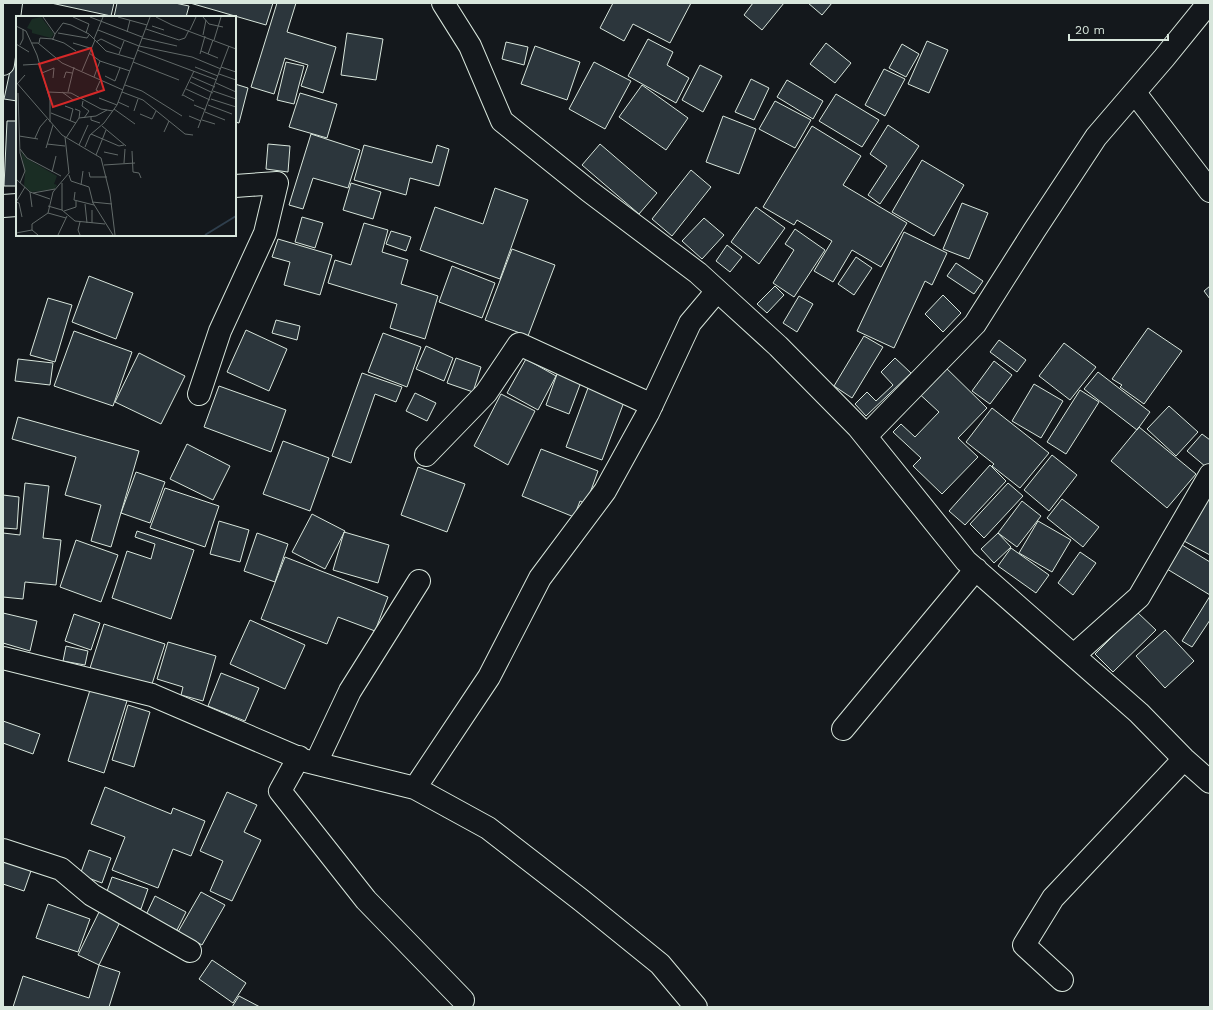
<svg xmlns="http://www.w3.org/2000/svg" width="1213" height="1010" viewBox="0 0 1213 1010" font-family="'Work Sans',sans-serif">
  <style>
    .building { fill: #2c363c; stroke: #d8e6dc }
    .lines { fill: none; stroke-linecap: round; stroke-linejoin: round }
    .minor-casing { stroke: #d8e6dc; stroke-width: 24 }
    .minor { stroke: #14181c; stroke-width: 22 }
    .inset-river { fill: none; stroke: #2f3f4d; stroke-width: 2 }
    .inset-road { fill: none; stroke: #626a69; stroke-width: 1 }
    .view { fill: #d62828; fill-opacity: 0.15; stroke: #d62828; stroke-width: 2 }
    .inset-edge { fill: none; stroke: #d8e6dc; stroke-width: 2 }
  </style>
  <rect width="100%" height="100%" fill="#14181c"/>
  <path class="building" d="M51 3H114L111 16Z
    M117 3H175L189 6 186 17H114Z
    M190 3H273L266 25Z
    M277 3H296L287 32 336 47 323 93 301 86 308 65 285 58 274 94 251 87Z
    M613 3H691L670 43 633 24 624 41 600 28Z
    M753 3H784L762 30 744 15Z
    M808 3H832L822 15Z
    M347 33 383 39 376 80 341 75Z
    M648 39 673 52 667 65 689 78 676 103 628 76Z
    M927 41 948 50 929 93 908 84Z
    M506 42 528 47 524 65 502 59Z
    M826 43 851 63 835 83 810 64Z
    M902 44 919 54 906 77 889 68Z
    M535 46 580 62 567 100 521 84Z
    M13 57H17V101L4 99Z
    M286 62 304 66 294 104 277 100Z
    M594 62 631 81 605 129 569 109Z
    M700 65 722 76 703 112 682 100Z
    M884 69 905 79 885 116 865 105Z
    M751 79 769 88 754 120 735 112Z
    M787 80 823 101 813 119 777 97Z
    M235 84 248 88 239 123 235 122Z
    M642 85 688 118 666 150 619 117Z
    M300 93 337 104 327 138 289 127Z
    M836 94 879 120 862 147 819 121Z
    M775 101 811 120 795 148 759 129Z
    M723 116 756 129 739 174 706 162Z
    M7 121H17V186H4Z
    M888 125 919 146 880 204 868 195 887 166 870 154Z
    M812 126 861 156 843 185 907 223 881 267 852 250 833 282 814 271 832 241 797 220 794 225 763 207Z
    M311 134 360 150 348 188 313 178 303 209 289 205Z
    M268 144 290 146 288 172 266 169Z
    M600 144 657 193 639 214 582 165Z
    M364 145 432 163 437 145 449 149 439 186 410 178 406 195 354 180Z
    M922 160 964 185 934 236 892 212Z
    M691 170 711 187 672 236 652 219Z
    M351 183 381 192 373 219 343 210Z
    M495 188 528 200 500 279 420 250 435 207 483 224Z
    M962 203 988 213 969 259 943 249Z
    M756 207 785 228 759 264 731 242Z
    M302 217 323 223 315 248 295 242Z
    M704 218 724 235 702 259 682 241Z
    M364 223 388 230 382 252 408 260 401 284 438 296 425 339 390 328 397 304 328 283 335 260 351 265Z
    M795 229 825 250 794 297 773 283 794 250 785 244Z
    M391 231 411 237 406 251 386 244Z
    M904 232 947 253 932 285 925 281 894 348 857 331Z
    M278 239 332 255 320 295 284 285 290 262 272 257Z
    M727 245 742 257 730 272 716 261Z
    M512 249 555 265 528 336 485 320Z
    M856 257 872 268 854 295 838 284Z
    M956 263 983 281 974 294 947 276Z
    M452 266 495 283 482 318 439 302Z
    M89 276 133 293 116 339 72 322Z
    M775 286 784 295 767 313 757 304Z
    M1210 286V299L1204 291Z
    M943 295 961 313 943 332 925 314Z
    M799 296 813 304 797 332 783 323Z
    M48 298 72 305 55 362 30 355Z
    M276 320 300 326 297 340 272 333Z
    M1148 328 1182 351 1144 404 1120 387 1122 385 1112 379Z
    M246 330 287 349 269 391 227 372Z
    M74 331 132 352 113 406 54 386Z
    M383 333 421 347 407 387 368 372Z
    M864 336 883 347 852 398 834 386Z
    M999 340 1026 360 1017 372 990 352Z
    M1064 343 1096 367 1070 400 1039 376Z
    M426 346 453 358 444 381 416 369Z
    M139 353 185 376 161 424 115 402Z
    M456 358 481 367 473 392 447 383Z
    M895 358 911 373 866 416 855 404 867 392 876 401 893 385 881 372Z
    M18 359 53 363 50 385 15 381Z
    M526 359 556 376 538 410 507 393Z
    M994 361 1012 375 990 404 972 391Z
    M940 362 987 408 958 438 978 457 942 494 913 466 921 458 893 432 901 424 915 437 939 412 914 389Z
    M1098 372 1150 412 1137 430 1084 389Z
    M362 373 402 387 396 402 375 394 351 463 332 456Z
    M557 374 581 382 569 414 546 405Z
    M1034 384 1063 401 1041 438 1012 421Z
    M219 386 286 410 271 452 204 427Z
    M588 388 624 402 602 460 566 447Z
    M1080 390 1099 402 1066 454 1047 442Z
    M415 393 436 403 427 421 406 411Z
    M501 394 535 411 508 465 474 446Z
    M1169 406 1198 432 1176 456 1147 429Z
    M992 408 1049 453 1020 488 992 466 994 464 966 442Z
    M18 417 139 451 111 547 91 541 101 505 65 495 76 457 12 439Z
    M1139 427 1196 474 1167 508 1111 461Z
    M1202 434 1210 440V463L1206 467 1187 451Z
    M283 441 329 458 310 511 263 494Z
    M187 444 230 466 213 500 170 479Z
    M541 449 598 471 586 504 580 501 574 517 522 496Z
    M1052 455 1077 475 1049 511 1024 490Z
    M990 465 1006 481 965 525 949 511Z
    M418 467 465 484 447 532 401 515Z
    M136 472 165 482 150 523 121 513Z
    M25 483 49 486 43 538 61 540 56 585 25 582 23 599 3 597V533L20 535Z
    M1008 483 1023 496 984 538 970 524Z
    M165 488 219 506 205 547 150 528Z
    M1210 490V555L1184 541Z
    M3 495 19 497 17 529 3 528Z
    M1062 499 1099 527 1083 547 1047 518Z
    M1022 501 1041 516 1017 547 998 533Z
    M312 514 345 531 325 569 292 552Z
    M219 521 249 530 240 562 210 554Z
    M1038 521 1071 540 1052 572 1019 553Z
    M137 531 194 550 171 619 112 598 127 551 151 559 155 544 135 537Z
    M344 532 389 545 378 583 333 570Z
    M257 533 288 544 275 582 244 571Z
    M998 533 1011 547 994 563 981 549Z
    M76 540 118 555 101 602 60 587Z
    M1182 545 1210 562V595L1167 569Z
    M1011 548 1049 575 1036 593 998 566Z
    M1080 552 1096 563 1073 595 1058 583Z
    M285 557 388 597 375 631 338 617 327 644 261 619Z
    M1210 596V620L1192 647 1182 641Z
    M1137 612 1156 630 1113 672 1095 654Z
    M3 613 37 621 30 651 3 643Z
    M74 614 100 623 91 650 65 641Z
    M250 620 305 645 285 689 230 664Z
    M104 624 165 644 151 687 90 668Z
    M1165 630 1194 661 1165 688 1136 656Z
    M168 642 216 656 203 701 181 695 183 687 157 679Z
    M66 646 88 651 85 665 63 661Z
    M221 673 259 688 245 721 208 706Z
    M90 690 127 701 104 773 68 761Z
    M128 705 150 712 134 767 112 760Z
    M3 721 40 734 33 754 3 743Z
    M105 787 171 814 173 808 205 821 191 856 173 849 158 888 112 870 125 837 91 824Z
    M227 792 257 805 244 832 261 840 232 901 210 891 223 861 200 851Z
    M89 850 111 858 102 883 80 875Z
    M3 854 33 865 24 891 3 884Z
    M112 877 148 889 141 909 105 897Z
    M201 892 225 905 202 945 178 932Z
    M155 896 186 912 177 930 146 915Z
    M48 904 90 919 78 952 36 938Z
    M101 908 122 918 99 965 78 955Z
    M212 960 246 983 233 1003 199 979Z
    M99 965 120 972 109 1007H13L23 976 89 998Z
    M239 996 260 1007H232Z"/>
  <g class="lines">
    <g class="minor-casing">
      <path id="minor" d="M443 3 470 46 502 121 589 191 698 273 778 346 858 427 966 561 1139 713 1184 759 1210 782
        M3 64 11 3
        M1135 93 1210 191
        M3 206 17 205
        M199 394 220 331 265 233 277 183 235 186
        M866 436 975 324 1034 231 1096 137 1164 58 1207 5 1206 3
        M426 455 486 393 519 344 652 405
        M1074 655 1139 597 1210 475
        M3 658 152 695 306 761 415 788 488 828 581 900 660 964 696 1007
        M843 729 976 569
        M299 757 280 791 366 900 463 1000
        M316 763 350 691 419 581
        M415 788 489 677 540 578 605 491 648 413 690 323 717 291
        M3 850 61 869 92 895 190 951
        M1062 980 1024 945 1053 898 1184 759"/>
    </g>
    <use href="#minor" class="minor"/>
  </g>
  <g transform="translate(16 16)">
    <rect width="220" height="220" fill="#14181c"/>
    <path d="M25 1 38 18 35 22 16 17V14L11 12 16 3ZM5 135 10 142 41 160 38 168 41 169 39 173 15 176 8 170 9 156Z" fill="#1a2d24"/>
    <path class="inset-river" d="M189 219 220 200"/>
    <path class="inset-road" d="M57 1 73 8 70 17M74 1 126 21M102 1 131 9M140 1 156 9 220 33M187 1 193 8 207 11M0 10 10 15 21 39 34 84V106M136 10 148 14M130 13 163 24 169 22 173 14M82 14 123 30 176 41 205 53M174 14 180 1M111 16 114 4M42 17 71 22 73 19M39 18 47 7 55 9 73 18 90 35 118 43M187 19 190 4M126 22 161 30M36 23 48 27 60 35M78 23 87 1M198 24 205 1M80 26 85 23 105 33M16 27H22L46 47 107 74M23 27 24 22 37 23 39 18 27 1M57 27 74 32M0 28 13 36M4 29 7 23V13M121 34 201 64M185 35 202 42M73 37 84 45M103 38 108 25M184 38 189 20M192 38 197 24M117 46 163 64M7 49 24 48M179 51 202 60M205 51 220 56M66 55 79 24M26 57 38 52 37 62M203 58 220 64M89 60 99 65 104 52M78 61 84 45 114 55M176 61 199 71M48 62 50 56 56 57M0 66 46 119 85 142 94 178 99 219M174 66 197 77M200 67 220 76M1 68 9 59M109 69 126 75 166 100M170 73 194 84M82 75 80 74 84 65M197 75 220 83M32 76 55 77 85 93 97 95M46 76 57 84M52 76 58 51M106 76 127 84 169 118 177 119M2 77 4 137 9 155 4 167M167 79 178 85M166 80 178 55M83 82 101 89M195 83 220 91M67 85 66 90 73 95 68 102M102 86 113 91M178 89 190 94M192 89 216 98M49 90 57 93 54 105M98 93 119 108M118 95 122 83M189 96 209 104M35 97 60 107M124 98 136 103 140 95M173 100 185 105M75 101V104L84 107M63 102 80 100 91 94M186 104 199 108M86 110 110 130M182 112 213 30M148 116 153 105M75 118 103 130 108 129M3 120 22 123M19 122 24 111 31 103M50 122 63 102 64 95 59 93M31 128 49 130M63 129 72 109M69 131 74 119 88 107 101 89 134 1M30 132 37 109M4 133 11 142 45 160M116 135 117 156 123 157 125 162M88 136 102 139M80 139 90 114M108 147 109 133M88 149 119 147M36 156 40 140M73 156 74 161H91M53 159 55 165 73 171 77 187 97 219M0 163 14 176 34 183M46 167V194M65 169 67 155M14 176 16 191M59 176 58 184 78 189M17 177 39 173M0 186 9 171M0 186 3 187 6 201M76 186 96 188M69 188 71 207M32 190 46 194 59 205 89 208M48 195 60 191V185M32 197 37 176 53 157 49 121M32 197 50 202M64 206 62 214 64 219M76 207V194M16 214V208L32 197M0 217 16 214 22 219M42 219 51 200"/>
    <path class="view" d="M75 32 88 74 37 91 23 48Z"/>
    <rect width="220" height="220" class="inset-edge"/>
  </g>
  <rect width="1213" height="1010" fill="none" stroke="#d8e6dc" stroke-width="8"/>
  <path d="M1069 34v6h99v-6" fill="none" stroke="#d8e6dc" stroke-width="2"/>
  <text x="1075" y="34" font-size="12" fill="#d8e6dc" stroke="#14181c" stroke-width="3" paint-order="stroke">20 m</text>
</svg>
